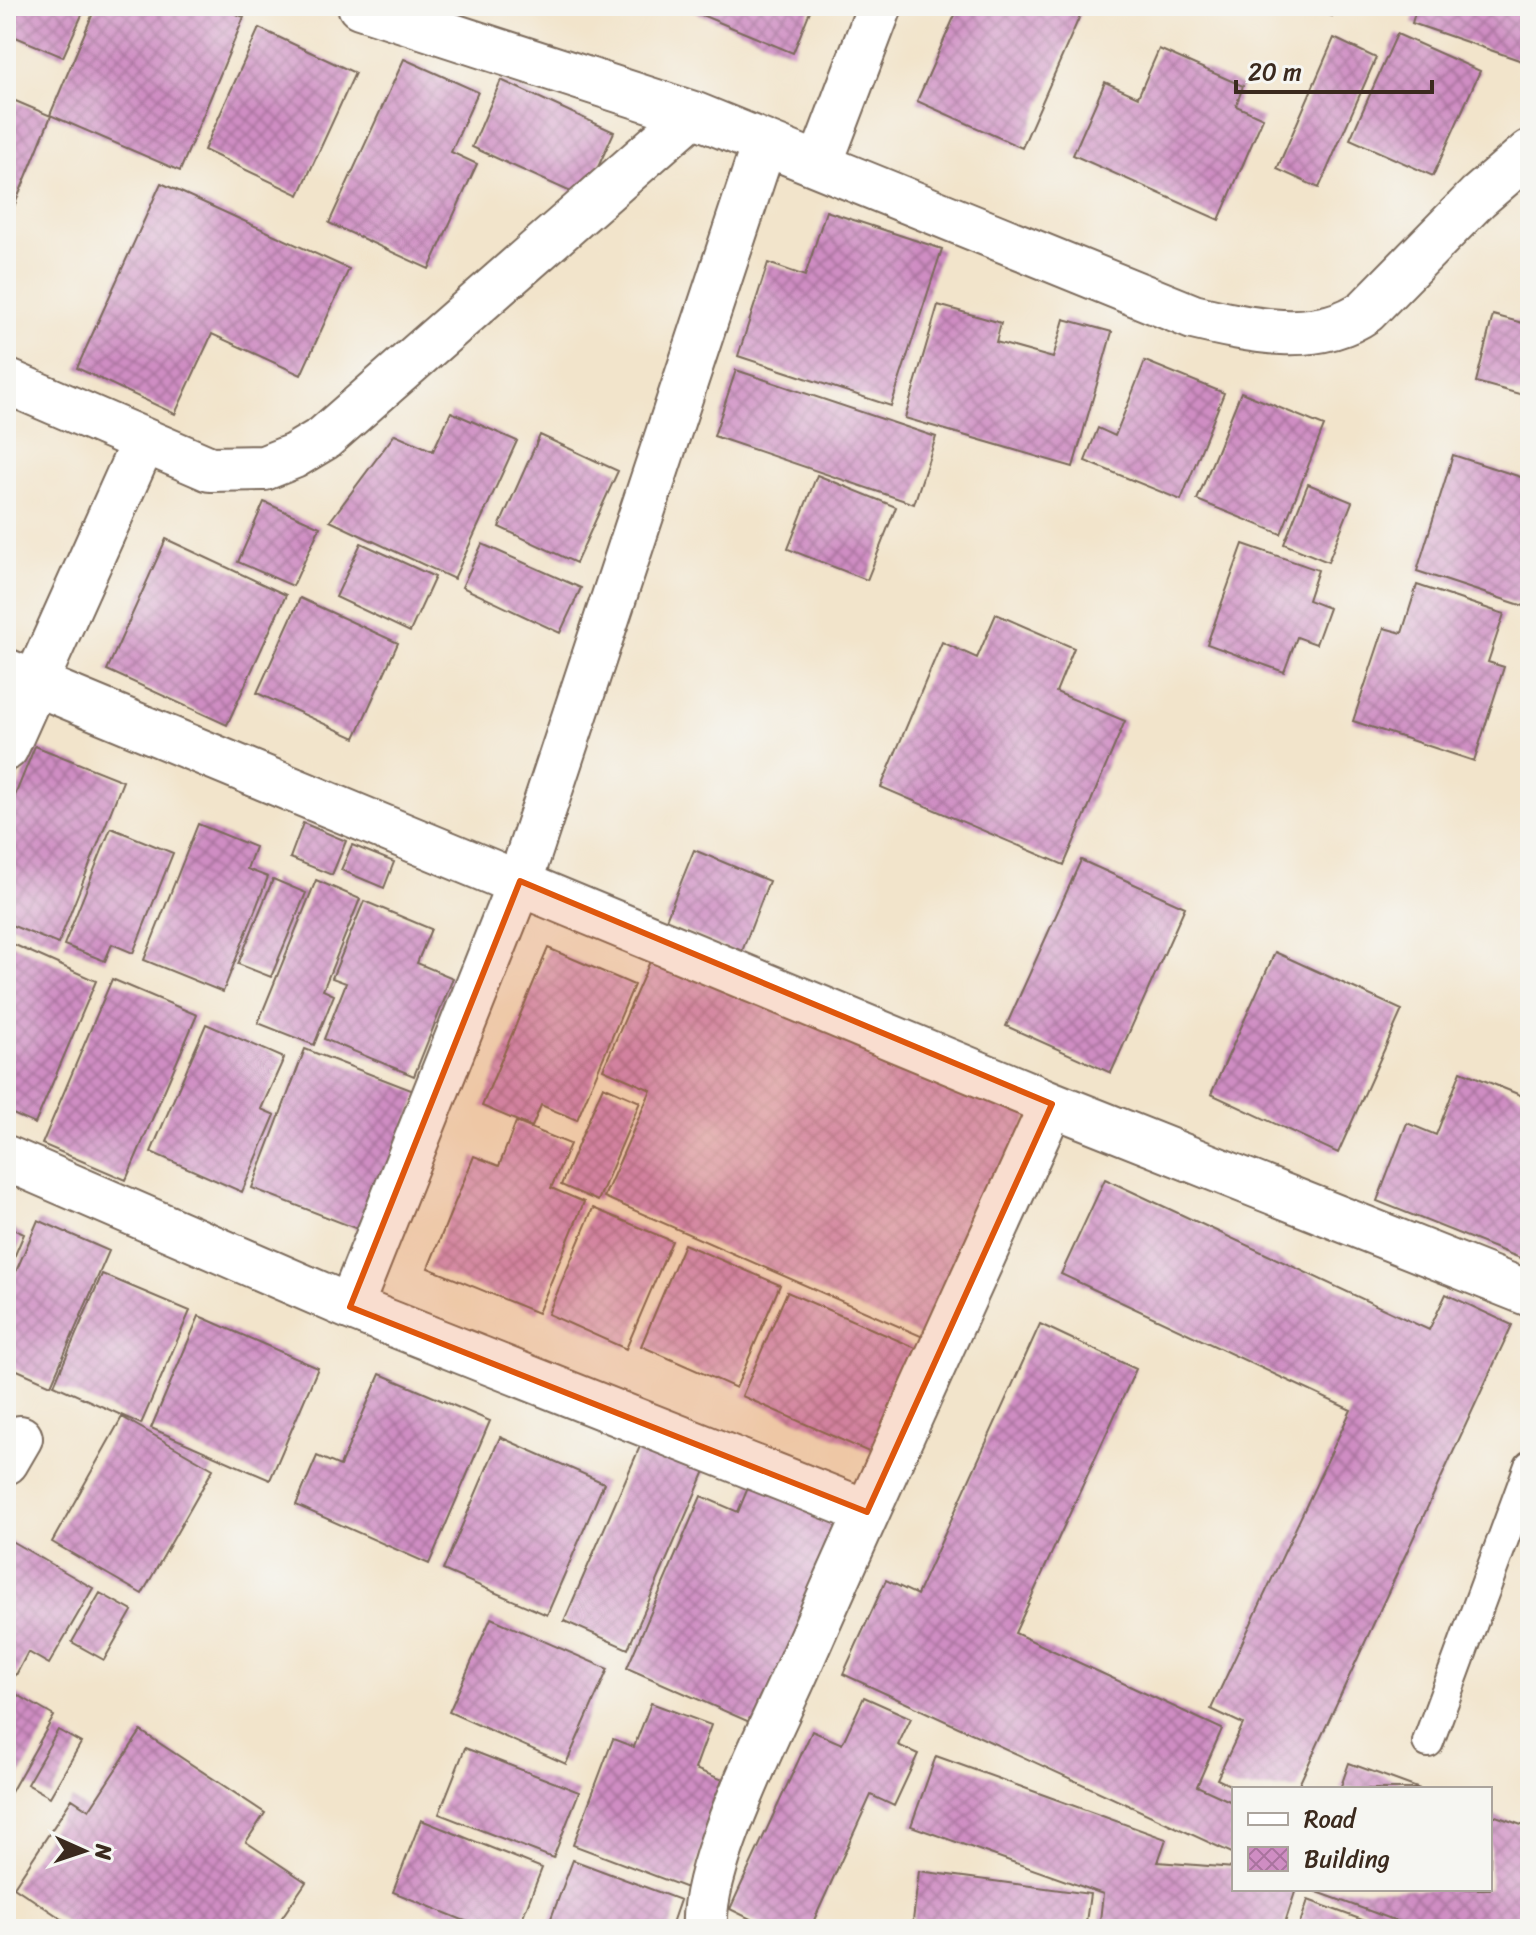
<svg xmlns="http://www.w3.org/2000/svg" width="1536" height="1935" viewBox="0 0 1536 1935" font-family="Sriracha,sans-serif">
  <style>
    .building { fill: url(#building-cross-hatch) }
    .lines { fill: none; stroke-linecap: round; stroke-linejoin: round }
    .lane-casing { stroke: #7b6b5b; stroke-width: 34 }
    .street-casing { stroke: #7b6b5b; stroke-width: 48 }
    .lane { stroke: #fff; stroke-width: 30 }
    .street { stroke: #fff; stroke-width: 44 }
    .marked { fill: #df570d; fill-opacity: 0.2; stroke: #df570d; stroke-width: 6; stroke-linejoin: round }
  </style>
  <defs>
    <pattern id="building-cross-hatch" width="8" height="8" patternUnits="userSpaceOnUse" patternTransform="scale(2)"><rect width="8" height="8" fill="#cf8dc3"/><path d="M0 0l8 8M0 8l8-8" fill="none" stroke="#a9739e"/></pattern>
  </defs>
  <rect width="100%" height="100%" fill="#f6f6f2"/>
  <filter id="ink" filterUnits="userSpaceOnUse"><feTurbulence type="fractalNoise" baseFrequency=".0125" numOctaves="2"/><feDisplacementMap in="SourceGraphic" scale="16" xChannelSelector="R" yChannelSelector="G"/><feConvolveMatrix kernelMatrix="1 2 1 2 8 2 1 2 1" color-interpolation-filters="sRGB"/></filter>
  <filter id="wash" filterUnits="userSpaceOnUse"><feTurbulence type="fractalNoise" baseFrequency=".006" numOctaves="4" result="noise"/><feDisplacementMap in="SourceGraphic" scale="32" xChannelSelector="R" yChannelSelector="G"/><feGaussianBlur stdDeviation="1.8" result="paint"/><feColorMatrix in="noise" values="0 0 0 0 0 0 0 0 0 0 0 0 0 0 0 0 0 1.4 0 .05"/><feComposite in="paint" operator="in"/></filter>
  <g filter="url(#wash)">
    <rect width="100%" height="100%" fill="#f2e4cb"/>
    <g id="blocks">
      <path class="building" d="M6 6H86L63 57 11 35 6 46Z
        M96 6H217L244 17 180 171 50 115Z
        M680 6H812L793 53Z
        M959 6H1070L1082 11 1022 148 917 101Z
        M1302 6H1335L1332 16Z
        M1417 6H1530L1528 63 1412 23Z
        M259 28 355 73 299 195 204 150Z
        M1397 34 1480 71 1433 176 1350 139Z
        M1334 38 1376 58 1319 188 1277 169Z
        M1159 49 1243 86 1236 106 1263 118 1219 220 1073 155 1105 82 1138 97Z
        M404 59 478 92 451 152 477 164 429 269 329 223Z
        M501 80 614 132 584 198 472 147Z
        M6 97 51 116 6 226Z
        M161 183 349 269 301 375 212 334 175 414 77 368Z
        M826 211 942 249 891 406 738 356 768 263 805 276Z
        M938 305 1001 323 996 342 1053 358 1064 319 1112 332 1073 467 905 418Z
        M1493 315 1530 325V397L1476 382Z
        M1145 361 1224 393 1181 500 1085 461 1098 428 1115 436Z
        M736 370 936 437 914 504 714 436Z
        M1241 392 1324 426 1281 534 1197 500Z
        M451 412 517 441 454 579 330 521 395 434 433 451Z
        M540 435 618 471 576 563 499 527Z
        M1453 455 1530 480V608L1417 571Z
        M817 475 896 507 867 580 788 549Z
        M1308 484 1352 502 1328 562 1284 544Z
        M264 502 320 527 293 586 238 562Z
        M166 539 286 595 227 725 107 670Z
        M361 543 435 577 410 632 336 597Z
        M482 544 581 588 560 633 462 587Z
        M1243 544 1318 570 1308 600 1329 608 1316 644 1297 637 1284 672 1207 644Z
        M1417 585 1504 614 1488 662 1504 667 1474 761 1353 721 1384 628 1402 633Z
        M300 598 398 643 355 738 257 693Z
        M996 614 1074 648 1056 692 1125 721 1064 865 881 787 942 642 977 658Z
        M35 746 123 781 58 944 6 923V818Z
        M303 823 346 841 332 875 290 858Z
        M198 824 255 847 247 869 268 877 223 992 144 960Z
        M111 828 173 853 133 953 112 944 105 961 64 945Z
        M352 845 394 862 384 888 341 870Z
        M694 850 769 881 741 954 665 922Z
        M1081 860 1185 907 1111 1073 1006 1026Z
        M273 879 306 893 271 977 238 964Z
        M316 880 360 899 323 990 334 995 314 1045 258 1023Z
        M364 901 431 929 417 963 453 978 414 1076 324 1039 346 983 332 978Z
        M6 941 96 981 35 1124 6 1111Z
        M548 948 634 985 577 1120 541 1105 532 1127 482 1106Z
        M655 950 1030 1113 932 1341 604 1197 651 1090 603 1069Z
        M1275 952 1402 1010 1338 1153 1211 1094Z
        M112 979 197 1015 126 1180 42 1144Z
        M206 1024 284 1058 261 1109 275 1115 242 1192 151 1152Z
        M305 1049 419 1093 365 1232 252 1188Z
        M1461 1071 1530 1099V1262L1377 1201 1407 1123 1436 1135Z
        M603 1086 640 1102 598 1201 561 1185Z
        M516 1122 570 1144 551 1188 584 1202 538 1313 428 1268 474 1156 499 1166Z
        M1105 1179 1429 1330 1446 1294 1512 1325 1297 1789H1238L1217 1779 1243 1724 1211 1709 1351 1410 1061 1274Z
        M593 1208 672 1241 626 1349 548 1314Z
        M38 1220 109 1251 51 1385 6 1365V1295Z
        M6 1226 24 1234 6 1276Z
        M684 1244 780 1285 736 1388 641 1346Z
        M102 1274 190 1311 141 1424 54 1385Z
        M787 1292 916 1348 871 1453 742 1396Z
        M199 1316 318 1368 270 1480 151 1428Z
        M1040 1324 1136 1369 1015 1633 1222 1729 1197 1786 1234 1803V1854L843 1674 886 1580 917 1595Z
        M380 1374 490 1421 429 1564 296 1505 317 1456 340 1466Z
        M122 1417 213 1469 142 1594 52 1542Z
        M500 1437 604 1483 547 1615 443 1570Z
        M641 1444 705 1471 628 1649 564 1621Z
        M752 1478 852 1521 763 1728 627 1668 701 1496 738 1512Z
        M6 1538 93 1588 49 1664 28 1652 16 1675 6 1669Z
        M100 1593 132 1611 104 1660 72 1642Z
        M491 1618 608 1669 566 1764 449 1712Z
        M6 1688 54 1716 11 1792 6 1789Z
        M864 1697 911 1718 898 1745 918 1754 894 1806 871 1795 810 1929H771L730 1909 812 1731 842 1744Z
        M651 1703 711 1725 695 1769 728 1782 687 1888 573 1845 613 1739 634 1747Z
        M58 1730 81 1743 50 1797 27 1784Z
        M141 1731 265 1813 246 1842 306 1882 274 1929H253L243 1922 238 1929H77L14 1887 72 1799 89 1810Z
        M465 1748 579 1792 553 1858 439 1814Z
        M936 1756 1166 1839 1158 1862 1234 1868V1889H1296L1283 1929H1099L1103 1894 911 1826Z
        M1349 1763 1420 1789H1340Z
        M1490 1814 1530 1828V1929H1419L1309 1889H1490Z
        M421 1820 542 1868 518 1929H485L393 1892Z
        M573 1860 680 1900 670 1929H547Z
        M919 1871 1090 1894 1085 1929H912Z
        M1308 1900 1387 1929H1298Z"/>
    </g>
  </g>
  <g filter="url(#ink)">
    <use href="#blocks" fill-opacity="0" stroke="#7b6b5b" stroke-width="2"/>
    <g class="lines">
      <g class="lane-casing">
        <path id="lane" d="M1428 1742 1530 1466"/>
      </g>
      <g class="street-casing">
        <path id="street" d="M360 6 693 114 1193 317C1248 330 1317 346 1366 311L1478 197 1530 152
          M820 164 880 6
          M6 381 210 469 264 468 294 456 324 438 693 114
          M6 671 1052 1104 1530 1294
          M6 748 143 443
          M6 1158 350 1307 867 1512
          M350 1307 520 881 764 144
          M6 1462 20 1438
          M705 1929C700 1867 771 1729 798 1668 881 1479 967 1292 1052 1104"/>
      </g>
      <use href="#lane" class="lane"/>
      <use href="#street" class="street"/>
    </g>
  </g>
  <path class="marked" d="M520 881 1052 1104 867 1512 350 1307Z"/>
  <rect width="1536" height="1935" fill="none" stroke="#f6f6f2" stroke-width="32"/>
  <rect x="1232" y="1787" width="260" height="104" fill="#f6f6f2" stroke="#aba49d" stroke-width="2"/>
  <rect x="1248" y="1813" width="40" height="12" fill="#ffffff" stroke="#aba49d" stroke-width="2"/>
  <text x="1304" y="1827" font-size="24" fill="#3b2a1e">Road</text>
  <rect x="1248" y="1847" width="40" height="24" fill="url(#building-cross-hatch)" stroke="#aba49d" stroke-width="2"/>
  <text x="1304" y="1867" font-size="24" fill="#3b2a1e">Building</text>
  <g transform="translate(84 1851) rotate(93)" stroke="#f6f6f2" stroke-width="6" paint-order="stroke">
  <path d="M0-6L14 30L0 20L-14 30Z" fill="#3b2a1e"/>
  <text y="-12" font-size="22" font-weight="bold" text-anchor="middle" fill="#3b2a1e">N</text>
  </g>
  <path d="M1236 80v12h196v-12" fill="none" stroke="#3b2a1e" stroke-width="4"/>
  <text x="1248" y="80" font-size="24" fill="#3b2a1e" stroke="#f6f6f2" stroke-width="6" paint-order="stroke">20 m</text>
</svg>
